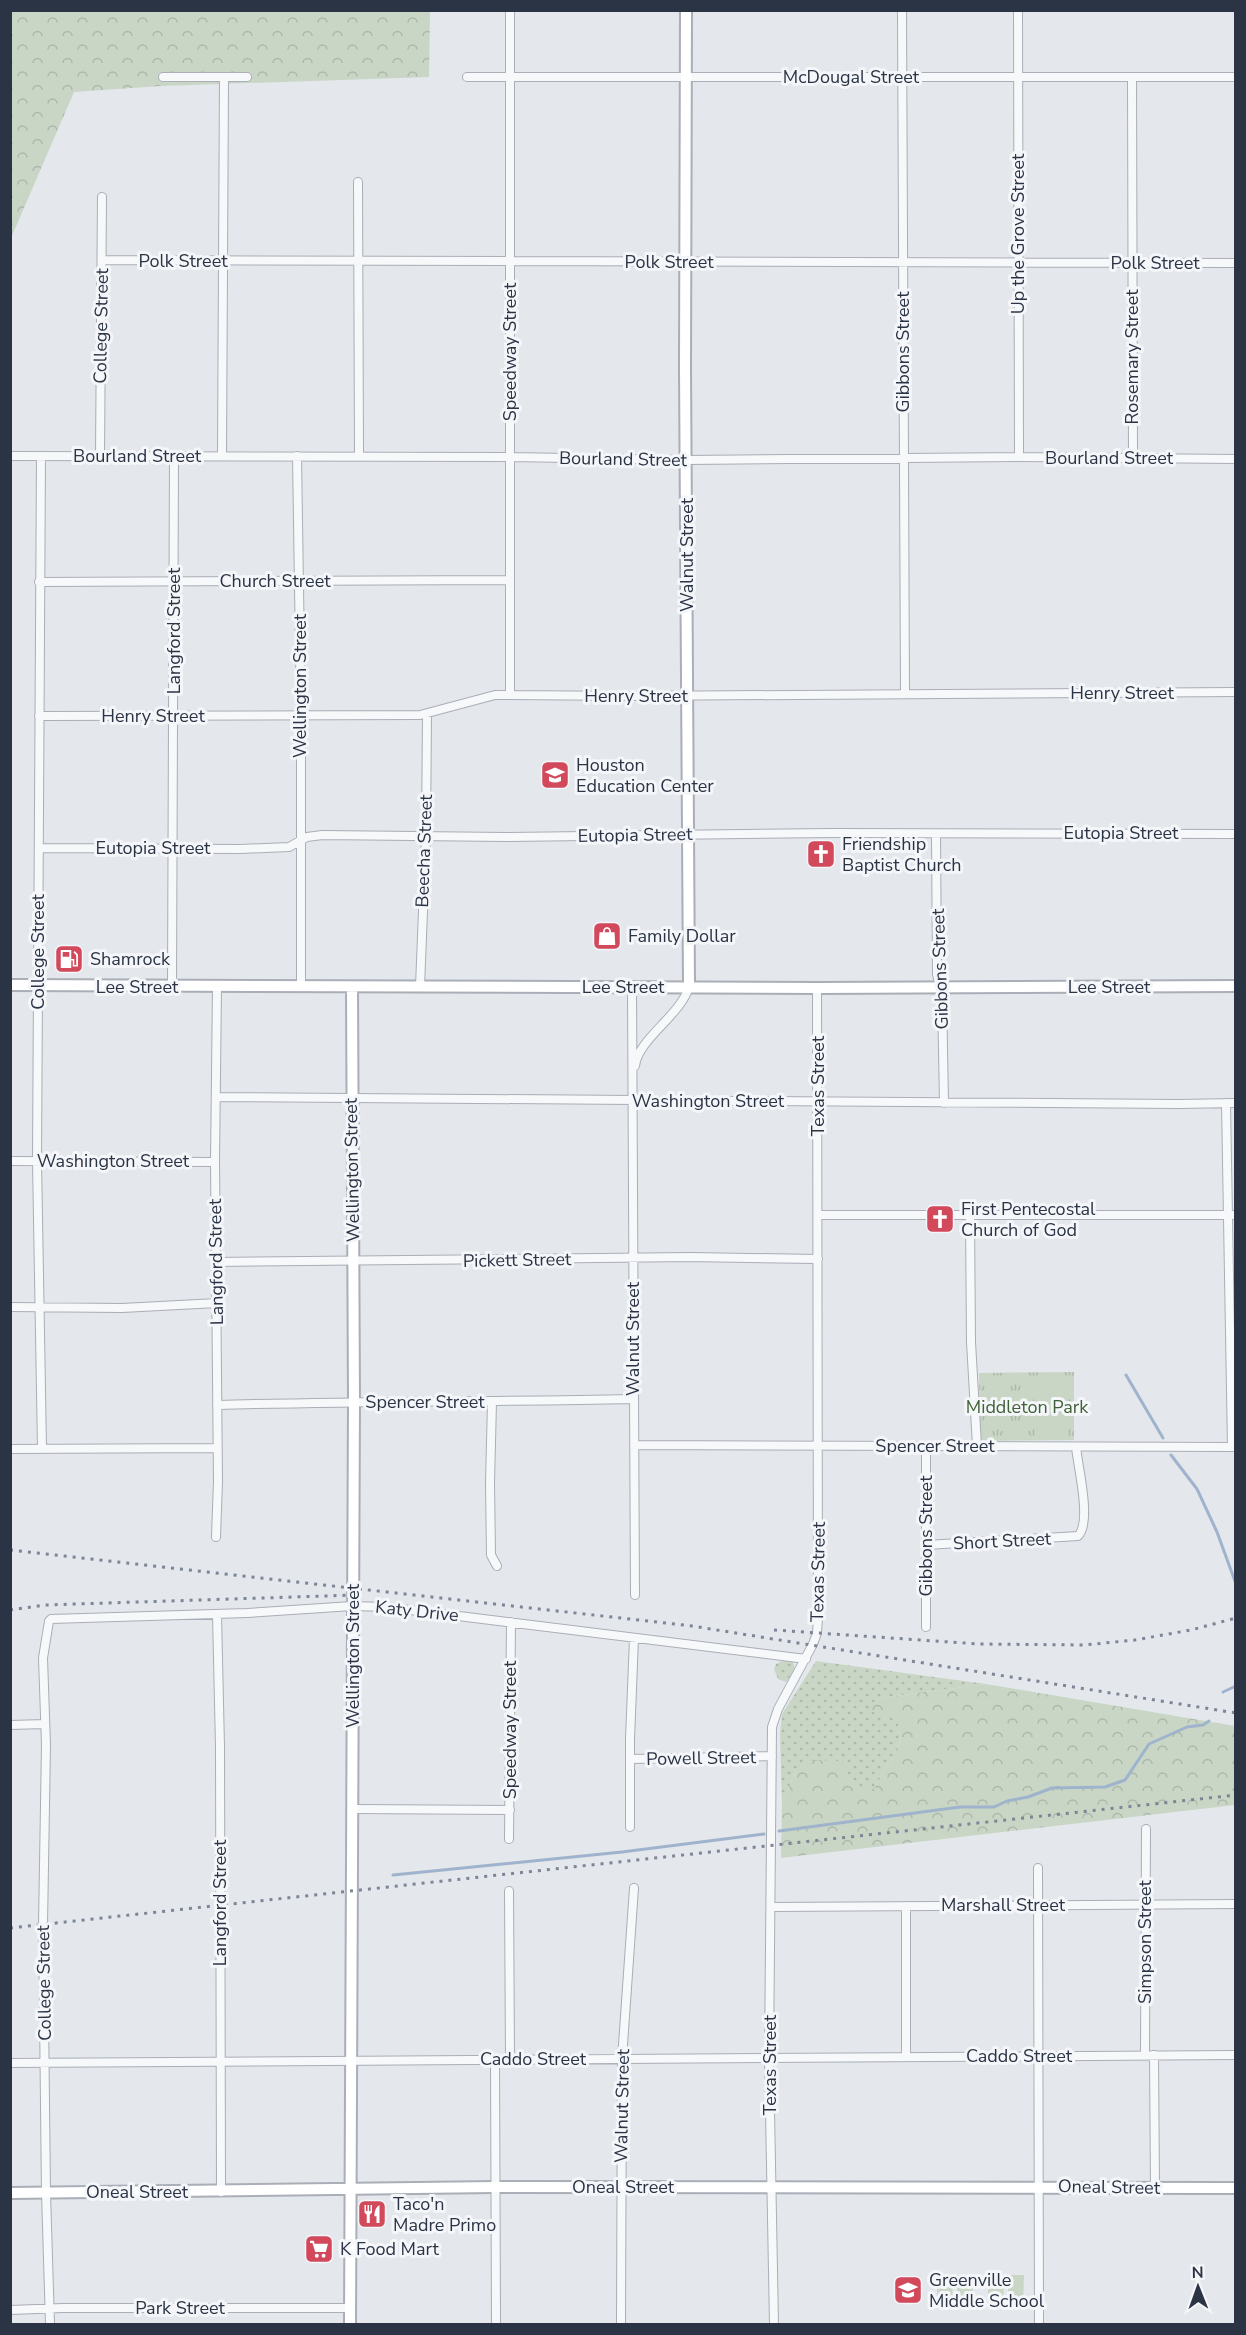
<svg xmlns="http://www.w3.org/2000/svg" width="1246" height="2335" viewBox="0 0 1246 2335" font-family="'Nunito Sans',sans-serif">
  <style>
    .grass { fill: url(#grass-dots) }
    .forest { fill: url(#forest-crowns) }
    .park { fill: url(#park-tufts) }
    .pitch { fill: #c9d6c5 }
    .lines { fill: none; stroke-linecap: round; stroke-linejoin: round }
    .stream { stroke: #9fb4cc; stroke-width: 3 }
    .street-casing { stroke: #a9aeb7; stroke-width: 10 }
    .secondary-casing { stroke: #a9aeb7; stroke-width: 14 }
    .street { stroke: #f7f8fa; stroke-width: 8 }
    .secondary { stroke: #fff; stroke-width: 10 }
    .rail { stroke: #7d8696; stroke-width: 3; stroke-dasharray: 3 6; stroke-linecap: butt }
    .labels { text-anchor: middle; stroke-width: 6; stroke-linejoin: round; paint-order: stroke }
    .street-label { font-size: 18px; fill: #2b3445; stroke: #f4f6f9 }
    .poi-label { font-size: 18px; fill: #2b3445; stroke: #f4f6f9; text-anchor: start }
    .park-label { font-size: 18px; fill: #3f6138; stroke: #f4f6f9 }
  </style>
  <defs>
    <pattern id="grass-dots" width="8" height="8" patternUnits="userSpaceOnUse" patternTransform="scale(1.5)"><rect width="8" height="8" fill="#c9d6c5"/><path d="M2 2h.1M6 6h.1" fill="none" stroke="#adb8ab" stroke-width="1.8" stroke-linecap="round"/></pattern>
    <pattern id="forest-crowns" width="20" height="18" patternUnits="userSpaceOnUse" patternTransform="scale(1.5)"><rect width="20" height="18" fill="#c9d6c5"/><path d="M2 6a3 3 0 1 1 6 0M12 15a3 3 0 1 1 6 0" fill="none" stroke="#adb8ab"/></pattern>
    <pattern id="park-tufts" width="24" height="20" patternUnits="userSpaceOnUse" patternTransform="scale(1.5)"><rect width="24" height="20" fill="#c9d6c5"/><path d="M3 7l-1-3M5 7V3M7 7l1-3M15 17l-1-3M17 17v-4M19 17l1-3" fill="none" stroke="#adb8ab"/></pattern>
  </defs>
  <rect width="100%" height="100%" fill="#e4e7ec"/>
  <path class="grass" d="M782 1661 793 1662 795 1669 786 1682 778 1679 774 1669 776 1664Z
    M816 1661 986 1684 879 1698 897 1718 901 1741 874 1789H854L797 1768 782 1804 780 1734 782 1714Z"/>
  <path class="forest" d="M11 11H430L429 77 161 86 74 92 11 238Z
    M986 1684 1235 1726V1805L781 1858 782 1804 797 1768 814 1760 842 1761 854 1789H874L901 1741 897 1718 868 1711 879 1698Z"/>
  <path class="park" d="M1074 1372V1440L980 1441 979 1373Z"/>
  <path class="pitch" d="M1067 1378 1068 1437H1035L1034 1379Z
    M937 2275H953L952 2308H937Z
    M957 2275H973V2308H957Z
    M988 2275H1003L1004 2308H988Z
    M1008 2275H1024L1023 2308H1008Z"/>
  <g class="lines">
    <path class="stream" d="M1126 1375 1163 1438
      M1171 1455 1197 1489 1217 1532 1236 1584
      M1223 1692 1236 1686
      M779 1831 960 1807H994L1007 1801 1028 1797 1052 1788 1105 1787 1125 1780 1149 1744 1187 1727 1203 1725 1209 1721
      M393 1875 622 1852 764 1834"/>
    <g class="street-casing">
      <path id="street" d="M902 10 905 694
        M1018 10 1019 457
        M163 77H247
        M467 77H1236
        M1132 77 1133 458
        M358 182 359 456
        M102 260 1236 263
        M100 455 102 197
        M222 455 224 77
        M10 456 510 457 687 460 1019 457 1236 459
        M41 456 37 1161 42 1448
        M297 456 301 716V987
        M39 582 510 580
        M510 694V10
        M39 716 420 715 495 695 631 696 1236 692
        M936 834 937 974 942 995 944 1103
        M39 848 240 849 289 847 307 837 322 835 506 837 833 833 1236 834
        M632 986 635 1595
        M172 987 174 455
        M420 987 426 835 427 714
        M635 1066C638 1039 680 1016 689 987
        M216 1097 1179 1104 1236 1103
        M1226 1103 1232 1447
        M10 1161 215 1162
        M818 1215H1236
        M970 1215 971 1342 977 1446
        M216 1262 690 1257 818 1259
        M10 1307 122 1308 217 1303
        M492 1402 490 1483 491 1555 497 1566
        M217 1405C356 1401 494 1402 633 1399
        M634 1445 1236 1447
        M926 1446V1627
        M10 1449 217 1448
        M216 1537 218 1481 215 1162 217 987
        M926 1545 1078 1536C1092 1522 1078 1468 1076 1447
        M217 1614 220 1747 221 2192
        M10 1725 45 1724
        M630 1759 772 1756
        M352 1809 510 1810
        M630 1827V1739L634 1638
        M509 1839 511 1622
        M1038 1868 1039 2324
        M509 1891 510 2060
        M906 1906V2057
        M771 1907 1236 1904
        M1145 2055 1146 1829
        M1154 2055 1155 2188
        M495 2060 496 2324
        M10 2063 1236 2055
        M10 2310 63 2308H350
        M50 2324 46 2193 43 1925 46 1745 43 1658 49 1621 51 1619 247 1613 352 1606 386 1607 806 1659
        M621 2324 622 2059 634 1888
        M774 2324 769 2057 772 1727 778 1709 813 1644 817 1633 818 1617 817 988"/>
    </g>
    <g class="secondary-casing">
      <path id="secondary" d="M686 10 685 369 689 987
        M10 985 817 988 1236 986
        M10 2193 496 2187 1236 2188
        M350 2324 354 1401 352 987"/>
    </g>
    <use href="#street" class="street"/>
    <use href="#secondary" class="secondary"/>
    <path class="rail" d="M10 1550 692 1626 1236 1713
      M10 1610 45 1605 355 1595
      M774 1630 979 1644 1084 1645 1135 1640 1191 1630 1236 1618
      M10 1928 1236 1795"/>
  </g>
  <defs>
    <g id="school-square" transform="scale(1.5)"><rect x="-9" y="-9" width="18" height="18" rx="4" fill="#d1495b" stroke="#f4f6f9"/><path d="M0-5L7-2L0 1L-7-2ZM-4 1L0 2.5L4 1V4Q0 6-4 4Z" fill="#fff"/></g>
    <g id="church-square" transform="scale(1.5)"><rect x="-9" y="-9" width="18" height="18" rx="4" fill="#d1495b" stroke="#f4f6f9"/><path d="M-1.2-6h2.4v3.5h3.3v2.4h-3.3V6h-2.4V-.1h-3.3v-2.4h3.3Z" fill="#fff"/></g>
    <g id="shop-square" transform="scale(1.5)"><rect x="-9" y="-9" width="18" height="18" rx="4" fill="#d1495b" stroke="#f4f6f9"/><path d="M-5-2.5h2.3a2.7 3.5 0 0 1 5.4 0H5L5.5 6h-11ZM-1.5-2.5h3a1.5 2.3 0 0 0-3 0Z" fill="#fff"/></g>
    <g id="fuel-square" transform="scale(1.5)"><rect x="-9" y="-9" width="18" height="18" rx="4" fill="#d1495b" stroke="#f4f6f9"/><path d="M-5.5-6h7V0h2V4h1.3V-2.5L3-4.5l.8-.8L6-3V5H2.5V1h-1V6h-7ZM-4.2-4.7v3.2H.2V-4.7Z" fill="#fff"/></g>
    <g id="restaurant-square" transform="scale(1.5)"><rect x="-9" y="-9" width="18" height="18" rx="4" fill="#d1495b" stroke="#f4f6f9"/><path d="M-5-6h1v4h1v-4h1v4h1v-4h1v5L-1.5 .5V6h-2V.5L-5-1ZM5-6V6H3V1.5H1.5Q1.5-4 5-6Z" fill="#fff"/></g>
    <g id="supermarket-square" transform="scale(1.5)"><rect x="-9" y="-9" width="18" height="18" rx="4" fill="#d1495b" stroke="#f4f6f9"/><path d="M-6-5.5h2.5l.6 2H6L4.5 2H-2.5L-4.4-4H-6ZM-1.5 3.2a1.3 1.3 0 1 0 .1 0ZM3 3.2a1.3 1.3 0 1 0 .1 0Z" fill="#fff"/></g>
  </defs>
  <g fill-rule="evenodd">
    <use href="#school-square" x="555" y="775"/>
    <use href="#church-square" x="821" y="854"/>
    <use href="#shop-square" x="607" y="936"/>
    <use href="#fuel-square" x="69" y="959"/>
    <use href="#church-square" x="940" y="1219"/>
    <use href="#restaurant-square" x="372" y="2214"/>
    <use href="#supermarket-square" x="319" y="2249"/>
    <use href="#school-square" x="908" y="2290"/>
  </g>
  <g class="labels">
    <g class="street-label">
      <text x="851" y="83">McDougal Street</text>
      <text transform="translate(1018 234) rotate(-90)" y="6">Up the Grove Street</text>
      <text x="183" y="267">Polk Street</text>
      <text x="669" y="268">Polk Street</text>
      <text x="1155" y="269">Polk Street</text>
      <text transform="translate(101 326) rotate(-89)" y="6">College Street</text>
      <text transform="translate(510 352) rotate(-90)" y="6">Speedway Street</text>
      <text transform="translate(903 352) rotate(-90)" y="6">Gibbons Street</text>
      <text transform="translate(1132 357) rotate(-90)" y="6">Rosemary Street</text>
      <text x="137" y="462">Bourland Street</text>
      <text x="1109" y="464">Bourland Street</text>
      <text transform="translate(623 459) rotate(1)" y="6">Bourland Street</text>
      <text transform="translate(687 555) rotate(-90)" y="6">Walnut Street</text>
      <text x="275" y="587">Church Street</text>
      <text transform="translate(174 631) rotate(-90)" y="6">Langford Street</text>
      <text transform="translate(300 686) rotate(-90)" y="6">Wellington Street</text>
      <text x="1122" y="699">Henry Street</text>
      <text x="636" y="702">Henry Street</text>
      <text x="153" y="722">Henry Street</text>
      <text x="1121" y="839">Eutopia Street</text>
      <text transform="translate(635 835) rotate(-1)" y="6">Eutopia Street</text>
      <text x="153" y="854">Eutopia Street</text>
      <text transform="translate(424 851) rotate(-88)" y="6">Beecha Street</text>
      <text transform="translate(38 952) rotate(-90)" y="6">College Street</text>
      <text transform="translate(940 969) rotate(-92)" y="6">Gibbons Street</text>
      <text x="137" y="993">Lee Street</text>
      <text x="623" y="993">Lee Street</text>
      <text x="1109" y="993">Lee Street</text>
      <text transform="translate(818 1086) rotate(-90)" y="6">Texas Street</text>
      <text x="708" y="1107">Washington Street</text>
      <text x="113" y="1167">Washington Street</text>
      <text transform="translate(352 1170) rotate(-91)" y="6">Wellington Street</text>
      <text transform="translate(517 1260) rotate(-1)" y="6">Pickett Street</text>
      <text transform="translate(216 1262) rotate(-91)" y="6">Langford Street</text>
      <text transform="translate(633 1339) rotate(-90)" y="6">Walnut Street</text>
      <text x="425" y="1408">Spencer Street</text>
      <text x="935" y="1452">Spencer Street</text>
      <text transform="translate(926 1536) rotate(-90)" y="6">Gibbons Street</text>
      <text transform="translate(1002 1541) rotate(-3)" y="6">Short Street</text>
      <text transform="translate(818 1572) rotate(-89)" y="6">Texas Street</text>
      <text transform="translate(417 1611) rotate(6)" y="6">Katy Drive</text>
      <text transform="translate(353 1656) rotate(-90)" y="6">Wellington Street</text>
      <text transform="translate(510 1730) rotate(-90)" y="6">Speedway Street</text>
      <text transform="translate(701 1758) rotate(-1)" y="6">Powell Street</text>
      <text transform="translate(220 1903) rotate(-90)" y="6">Langford Street</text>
      <text x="1003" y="1911">Marshall Street</text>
      <text transform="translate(1145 1942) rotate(-90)" y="6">Simpson Street</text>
      <text transform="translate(44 1983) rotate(-91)" y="6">College Street</text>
      <text x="1019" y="2062">Caddo Street</text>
      <text x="533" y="2065">Caddo Street</text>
      <text transform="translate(770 2065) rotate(-90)" y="6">Texas Street</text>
      <text transform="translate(622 2106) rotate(-89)" y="6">Walnut Street</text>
      <text x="623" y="2193">Oneal Street</text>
      <text transform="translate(1109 2187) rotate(1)" y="6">Oneal Street</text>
      <text x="137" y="2198">Oneal Street</text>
      <text x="180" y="2314">Park Street</text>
    </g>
    <g class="poi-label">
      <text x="576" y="771">Houston<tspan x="576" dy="21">Education Center</tspan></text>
      <text x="842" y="850">Friendship<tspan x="842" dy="21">Baptist Church</tspan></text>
      <text x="628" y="942">Family Dollar</text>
      <text x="90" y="965">Shamrock</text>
      <text x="961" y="1215">First Pentecostal<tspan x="961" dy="21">Church of God</tspan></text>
      <text x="393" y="2210">Taco'n<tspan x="393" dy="21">Madre Primo</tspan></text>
      <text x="340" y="2255">K Food Mart</text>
      <text x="929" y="2286">Greenville<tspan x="929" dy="21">Middle School</tspan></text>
    </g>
    <g class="park-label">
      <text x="1027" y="1413">Middleton Park</text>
    </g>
  </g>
  <rect width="1246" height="2335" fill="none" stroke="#2b3445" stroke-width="24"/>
  <g transform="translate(1198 2287) rotate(359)" stroke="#f4f6f9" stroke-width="4.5" paint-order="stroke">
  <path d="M0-4.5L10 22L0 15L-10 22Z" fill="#2b3445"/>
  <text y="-9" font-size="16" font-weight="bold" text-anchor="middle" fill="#2b3445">N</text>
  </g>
</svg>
